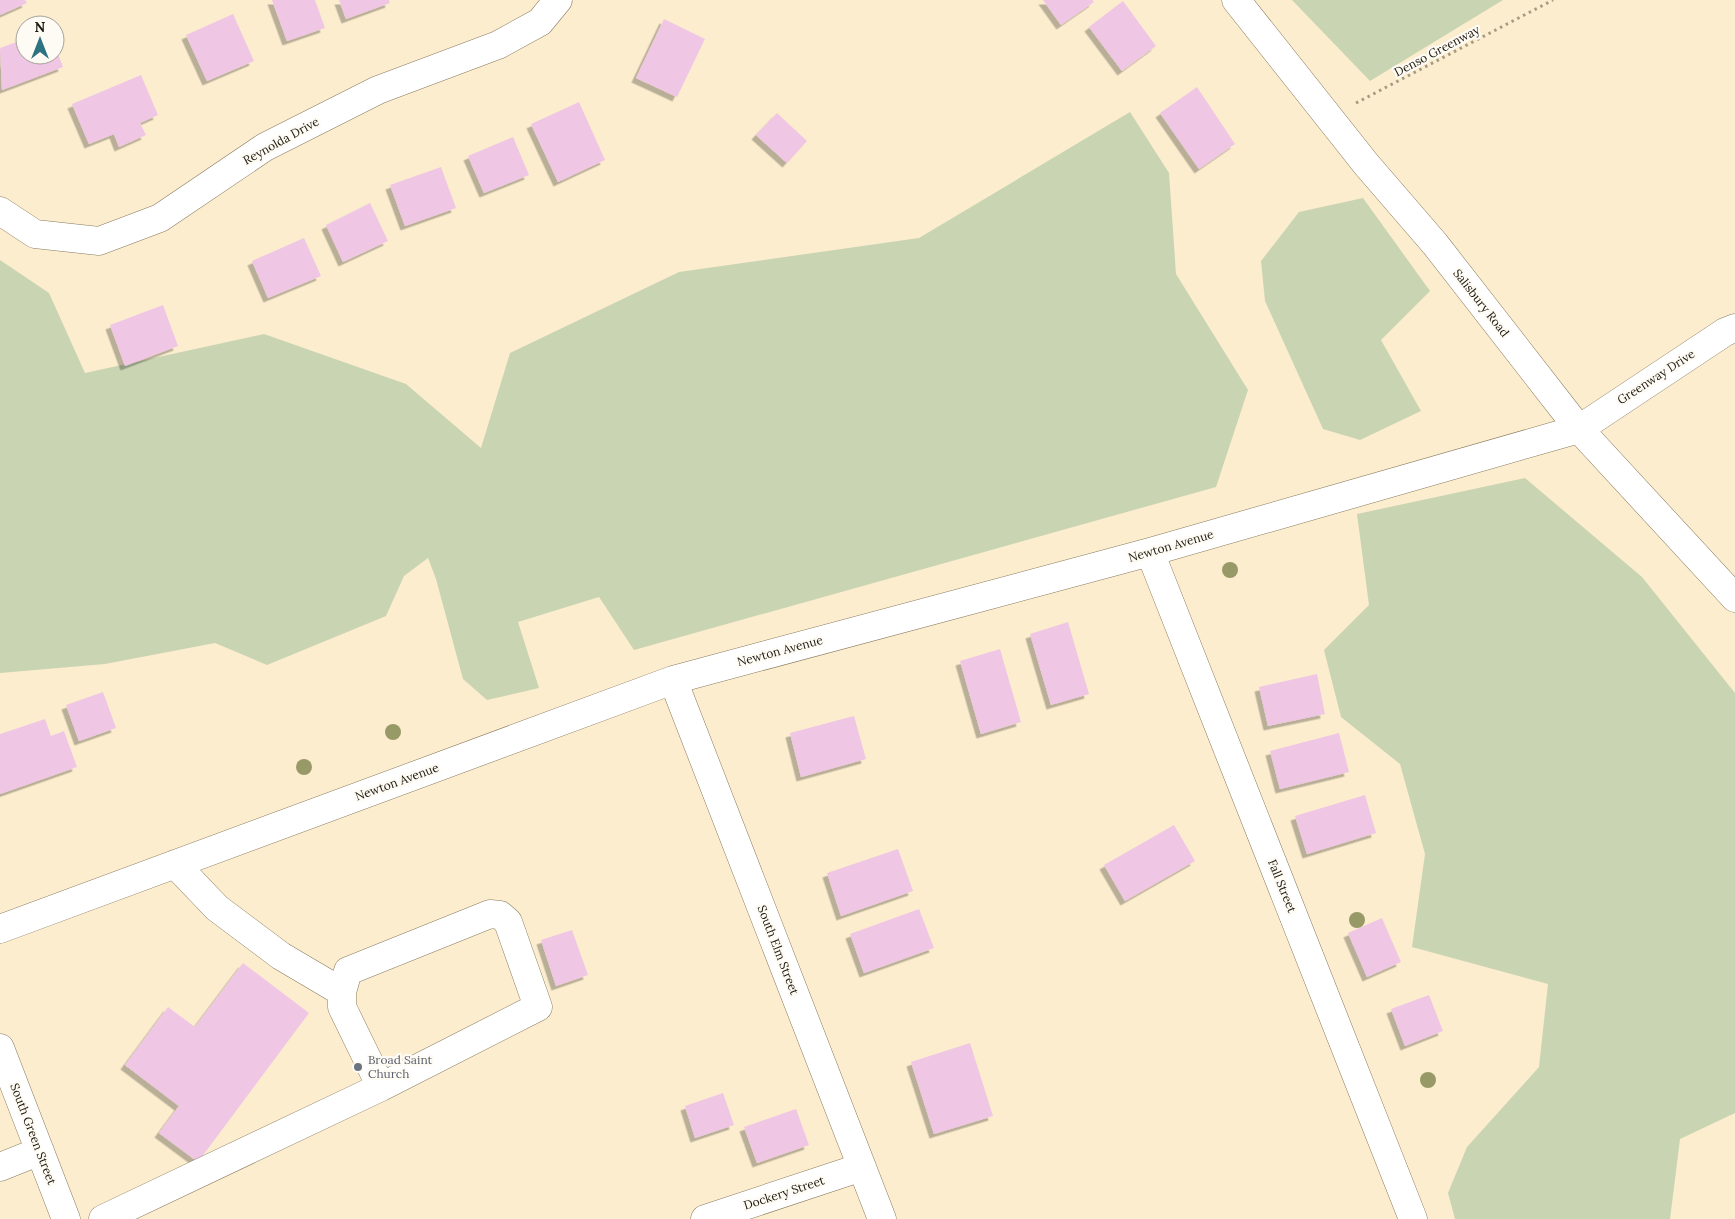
<svg xmlns="http://www.w3.org/2000/svg" width="1735" height="1219" viewBox="0 0 1735 1219" font-family="Lora,serif">
  <style>
    .green { fill: #c9d4b2 }
    .building { fill: #f0c6e5; filter: url(#shadow) }
    .lines { fill: none; stroke-linecap: round; stroke-linejoin: round }
    .minor-casing { stroke: #897b60; stroke-width: 29 }
    .path { stroke: #a59a83; stroke-width: 3; stroke-dasharray: 2.5 4; stroke-linecap: butt }
    .minor { stroke: #fff; stroke-width: 28 }
    .tree { fill: #979a66 }
    .worship-dot { fill: #6b7280; stroke: #fefbf5; stroke-width: 2 }
    .labels { text-anchor: middle; stroke-width: 4.5; stroke-linejoin: round; paint-order: stroke }
    .street-label { font-size: 12px; fill: #1d180d; stroke: #fefbf5 }
    .worship-label { font-size: 12px; fill: #5b616d; stroke: #fefbf5; text-anchor: start }
  </style>
  <defs>
    <filter id="shadow"><feDropShadow dx="-4.5" dy="4.5" stdDeviation="0" flood-color="#0004"/></filter>
  </defs>
  <rect width="100%" height="100%" fill="#fcedce"/>
  <path class="green" d="M1292 0H1503L1370 81Z
    M1130 112 1169 173 1176 274 1248 390 1216 487 634 650 599 597 518 622 539 688 487 700 463 679 436 579 428 558 404 576 386 616 267 665 215 643 105 664 0 673V260L49 293 85 373 264 334 406 384 481 448 510 353 679 272 919 238Z
    M1363 198 1430 291 1381 340 1421 411 1360 440 1323 429 1265 301 1261 261 1299 212Z
    M1525 478 1642 577 1735 693V1113L1680 1139 1670 1219H1455L1448 1193 1467 1147 1539 1067 1548 984 1412 947 1425 854 1400 764 1341 717 1324 650 1369 605 1357 514Z"/>
  <path class="building" d="M0 0H25L27 3 0 15Z
    M272 0H315L325 28 287 41Z
    M339 0H389L390 3 346 19Z
    M1043 0H1092L1094 2 1061 25Z
    M1123 1 1156 46 1122 71 1089 27Z
    M233 14 254 61 207 81 186 35Z
    M664 19 705 39 677 97 636 78Z
    M25 39V55H55V46L63 67 2 90 0 48Z
    M141 75 158 115 140 123 146 135 119 147 114 134 89 144 72 104Z
    M1197 87 1235 144 1199 169 1160 113Z
    M579 102 605 160 558 182 531 124Z
    M777 113 807 141 787 163 756 135Z
    M513 137 529 175 484 193 468 156Z
    M441 167 456 208 405 226 390 185Z
    M370 203 388 241 343 262 326 225Z
    M304 238 321 276 268 298 252 261Z
    M163 305 178 346 125 366 110 325Z
    M1068 622 1089 694 1051 705 1030 634Z
    M1000 649 1021 722 981 734 960 661Z
    M1317 674 1325 714 1268 726 1259 687Z
    M103 692 116 728 79 741 66 705Z
    M854 716 866 759 801 777 790 733Z
    M45 719 51 736 64 731 77 767 0 794V734Z
    M1339 733 1349 772 1280 789 1270 751Z
    M1365 795 1376 833 1307 854 1295 816Z
    M1174 825 1195 861 1125 901 1104 865Z
    M898 849 913 891 841 916 827 873Z
    M919 909 934 948 864 973 850 934Z
    M1382 918 1401 962 1367 977 1348 933Z
    M572 930 588 975 556 986 541 940Z
    M243 963 309 1013 198 1162 159 1133 179 1106 125 1065 168 1007 195 1027Z
    M1429 995 1443 1031 1405 1046 1391 1009Z
    M970 1043 993 1116 934 1134 911 1062Z
    M723 1093 734 1125 695 1138 685 1106Z
    M796 1109 809 1145 757 1163 744 1127Z"/>
  <g class="lines">
    <g class="minor-casing">
      <path id="minor" d="M1236 0 1366 164 1435 244 1579 429 1735 598
        M0 211 35 234 99 241 160 218 265 147 378 90 498 45 540 22 558 0
        M1150 552 1413 1219
        M673 680 882 1219
        M175 864 217 908 281 956 342 992
        M0 929 673 680 1150 552 1579 429 1725 332 1735 328
        M0 1048 66 1219
        M0 1167 40 1151
        M103 1219 381 1087 538 1007 508 922 500 915 490 914 348 971 342 992V1007L381 1087
        M705 1219 862 1167"/>
    </g>
    <path class="path" d="M1356 103 1553 0"/>
    <use href="#minor" class="minor"/>
  </g>
  <g class="tree">
    <circle cx="1230" cy="570" r="8"/>
    <circle cx="393" cy="732" r="8"/>
    <circle cx="304" cy="767" r="8"/>
    <circle cx="1357" cy="920" r="8"/>
    <circle cx="1428" cy="1080" r="8"/>
  </g>
  <circle class="worship-dot" cx="358" cy="1067" r="5"/>
  <g class="labels">
    <g class="street-label">
      <text transform="translate(1437 51) rotate(-28)" y="4">Denso Greenway</text>
      <text transform="translate(281 141) rotate(-29)" y="4">Reynolda Drive</text>
      <text transform="translate(1481 303) rotate(52)" y="4">Salisbury Road</text>
      <text transform="translate(1656 377) rotate(-33)" y="4">Greenway Drive</text>
      <text transform="translate(1171 546) rotate(-16)" y="4">Newton Avenue</text>
      <text transform="translate(780 651) rotate(-15)" y="4">Newton Avenue</text>
      <text transform="translate(397 782) rotate(-20)" y="4">Newton Avenue</text>
      <text transform="translate(1282 886) rotate(68)" y="4">Fall Street</text>
      <text transform="translate(778 950) rotate(69)" y="4">South Elm Street</text>
      <text transform="translate(33 1134) rotate(69)" y="4">South Green Street</text>
      <text transform="translate(784 1193) rotate(-18)" y="4">Dockery Street</text>
    </g>
    <g class="worship-label">
      <text x="368" y="1064">Broad Saint<tspan x="368" dy="14">Church</tspan></text>
    </g>
  </g>
  <g transform="translate(40 40)"><circle r="24" fill="#fefbf5" stroke="#a4a098"/>
  <path d="M0-4L9 19L0 12L-9 19Z" fill="#2d7281"/>
  <text y="-8" font-size="14" font-weight="bold" text-anchor="middle" fill="#1d180d">N</text>
  </g>
</svg>
